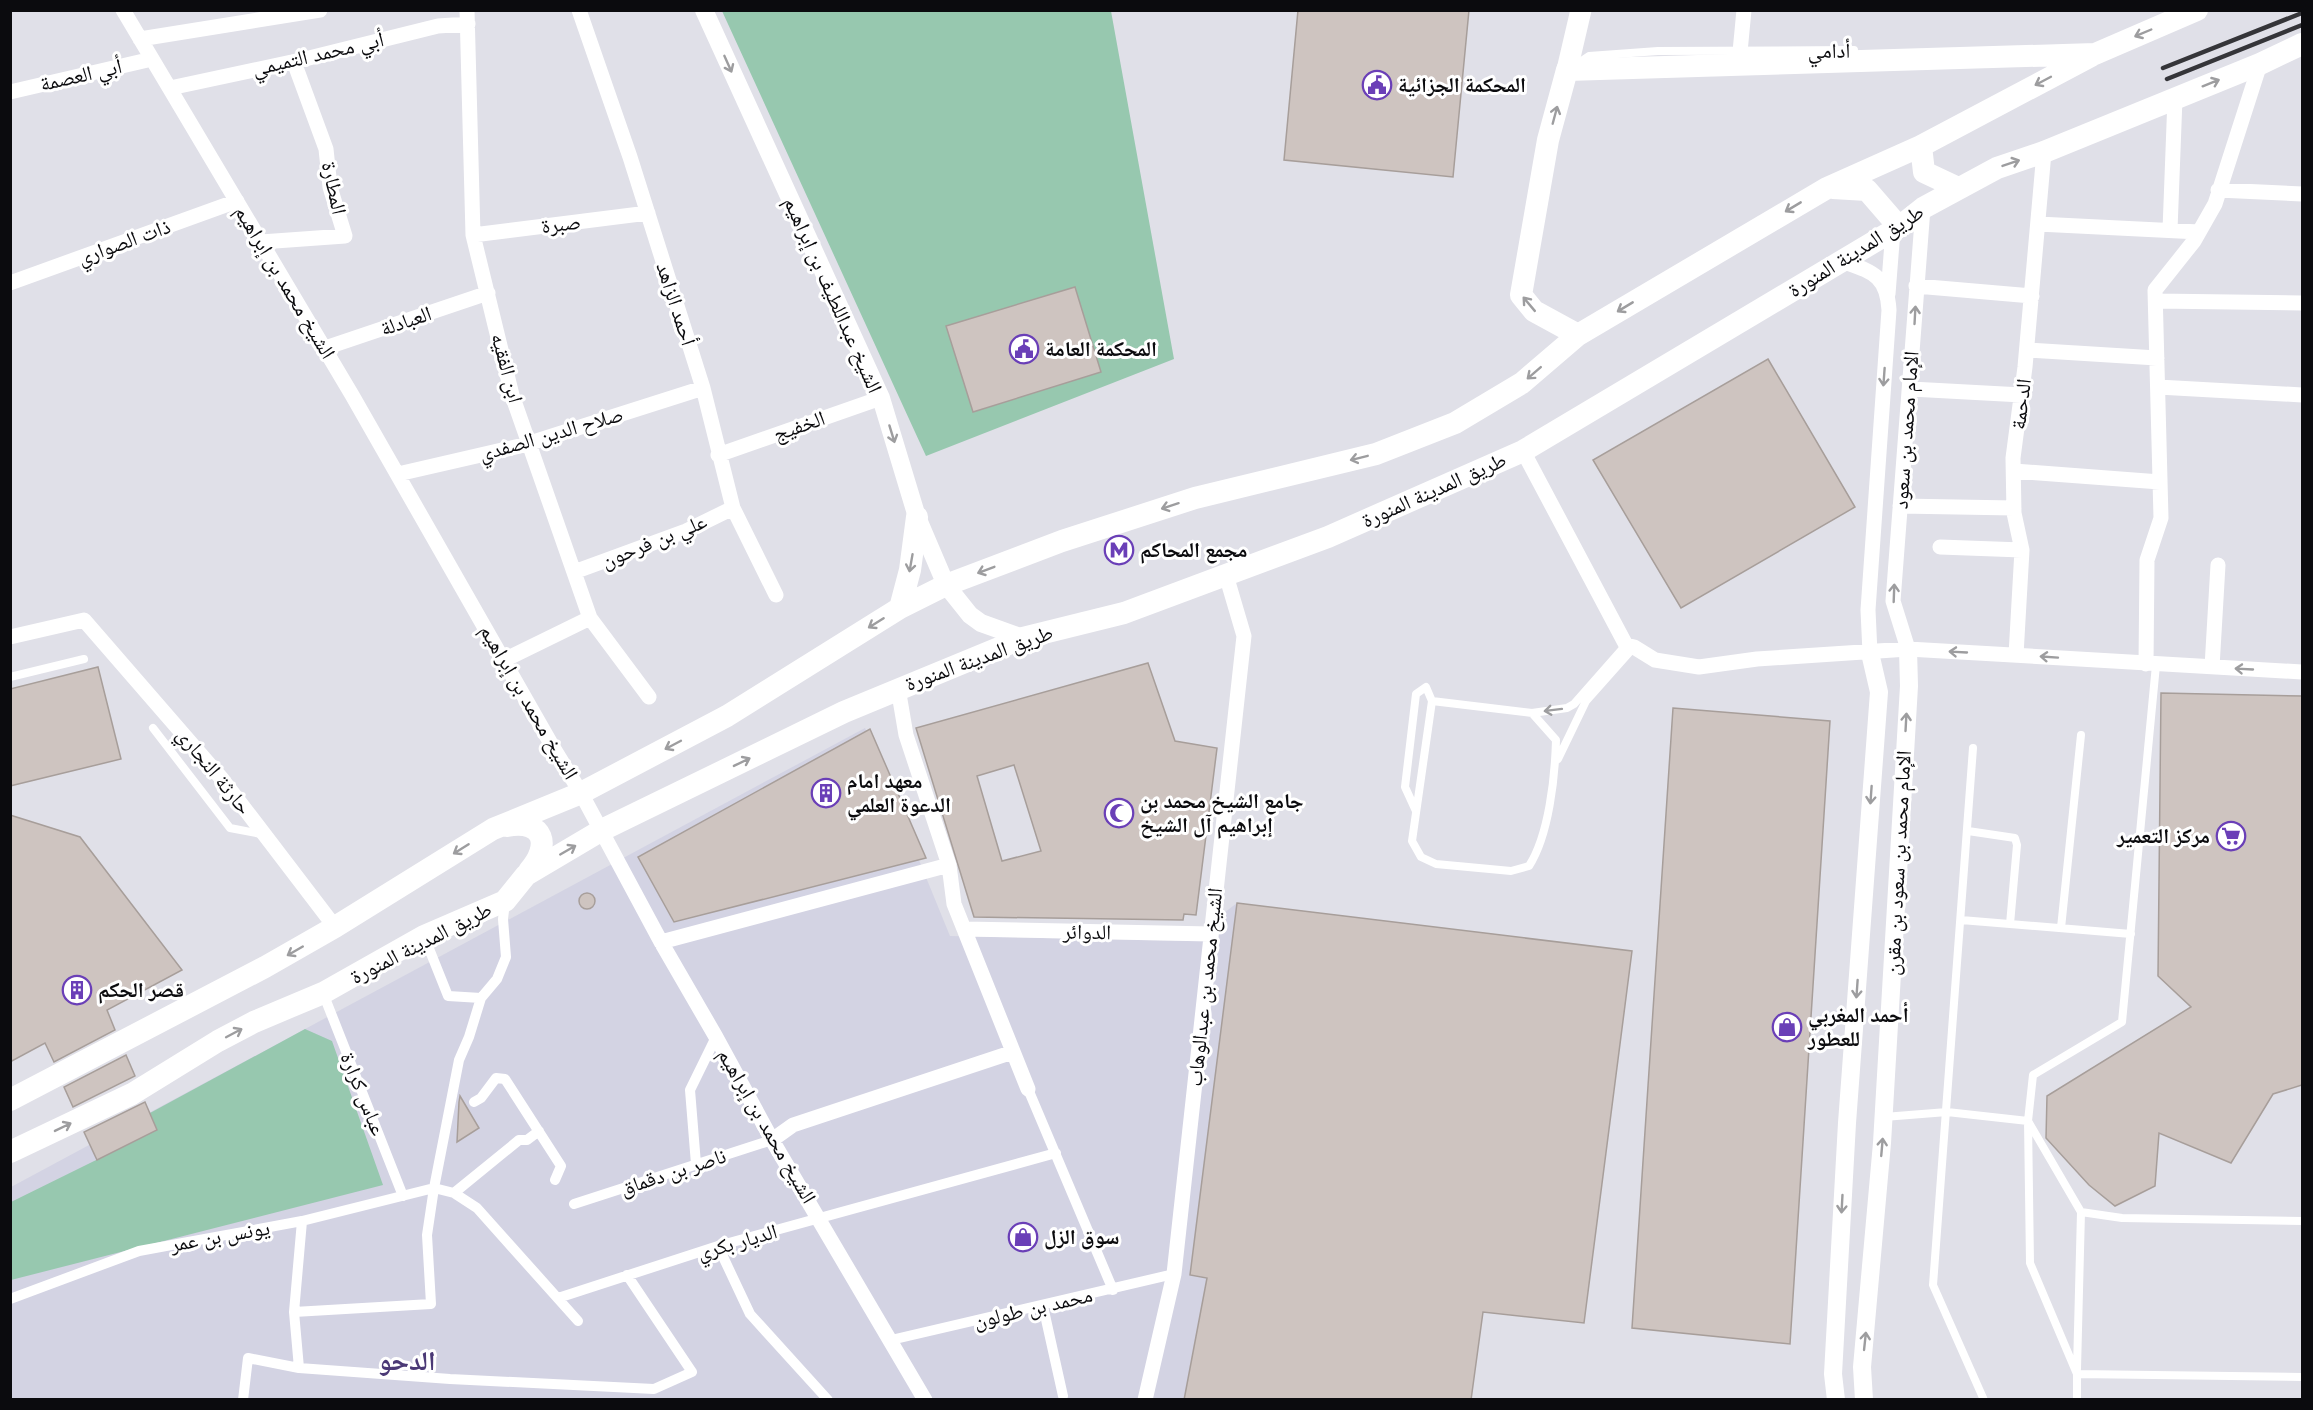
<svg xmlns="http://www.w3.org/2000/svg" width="2313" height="1410" viewBox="0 0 2313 1410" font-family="Raleway,'Noto Naskh Arabic',sans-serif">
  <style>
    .built { fill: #d3d3e3 }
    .green { fill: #97c8af }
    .building { fill: #cec4c0; stroke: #a79e9a; stroke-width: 1.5; fill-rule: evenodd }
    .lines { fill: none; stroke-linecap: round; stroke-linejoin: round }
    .service { stroke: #fff; stroke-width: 8 }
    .pedestrian { stroke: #fff; stroke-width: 10 }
    .minor { stroke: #fff; stroke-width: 15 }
    .tertiary { stroke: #fff; stroke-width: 18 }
    .secondary { stroke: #fff; stroke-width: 21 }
    .primary { stroke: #fff; stroke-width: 22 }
    .rail { stroke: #353539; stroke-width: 4.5 }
    .oneway { stroke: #9d9d9f }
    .labels { text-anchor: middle; stroke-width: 6; stroke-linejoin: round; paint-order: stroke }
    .street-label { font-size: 21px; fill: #0b0b0e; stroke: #fff }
    .poi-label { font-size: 21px; font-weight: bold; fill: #0b0b0e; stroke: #fff; text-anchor: start }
    .district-label { font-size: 27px; font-weight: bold; fill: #4b3976; stroke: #fff }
  </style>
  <rect width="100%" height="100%" fill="#e0e0e8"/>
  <path class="built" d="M865 728 950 936 1187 941 1237 903 1190 1275 1207 1278 1184 1399 11 1400V1187Z"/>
  <path class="green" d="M722 11H1111L1174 359 926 456Z
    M305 1029 332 1041 383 1185 11 1280V1202L157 1130 150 1113Z"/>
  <path class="building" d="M1298 10H1469L1453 177 1284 160Z
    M1075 287 1101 372 973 412 946 326Z
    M1768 359 1855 507 1681 608 1593 460Z
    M1148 663 1175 741 1217 748 1196 915 1184 914 1183 920 974 917 916 728ZM1014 765 1041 851 1002 861 977 776Z
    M98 667 121 759 10 786V689Z
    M2161 693 2302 696V1085L2273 1094 2231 1163 2159 1133 2155 1186 2115 1206 2089 1185 2046 1138 2047 1096 2191 1007 2158 976Z
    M1673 708 1830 721 1790 1344 1632 1328Z
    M870 729 926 858 674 922 638 857Z
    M10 815 80 837 182 970 107 1010 115 1030 54 1062 45 1043 10 1062Z
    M579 901a8 8 0 1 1 16 0a8 8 0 1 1-16 0Z
    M1237 903 1632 951 1584 1323 1483 1312 1471 1400H1184L1207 1278 1190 1275Z
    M126 1055 135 1076 73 1107 64 1087Z
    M460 1096 479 1128 457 1142 459 1102Z
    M145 1102 157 1130 97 1160 84 1132Z"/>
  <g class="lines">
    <path class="service" d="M1577 64 1589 56 1658 51 1854 50
      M10 677 84 659
      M1532 713 1567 708 1574 704 1626 645
      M153 728 230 828 261 834
      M1973 748 1933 1285 1984 1400
      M1558 759 1586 701 1634 647
      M1416 811 1405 787 1416 694 1426 687 1432 701 1412 841 1421 857 1436 864 1511 871 1529 866C1549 835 1555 777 1556 740L1532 713 1432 701
      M1968 831 2015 838 2017 845 2010 924
      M1961 920 2131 934
      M2061 928 2081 735
      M1884 1117 1947 1112 2028 1121 2081 1212 2122 1218 2302 1221
      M2077 1369 2081 1212
      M2077 1374 2030 1263 2028 1121 2033 1075 2122 1022 2156 665
      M2077 1400V1374L2302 1377"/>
    <path class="pedestrian" d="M424 936 448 996 481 998
      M323 993 403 1196
      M1028 1089 1113 1290
      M474 1102 481 1098 496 1078 505 1079 561 1166 555 1180
      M696 1164 690 1090 716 1037
      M454 1193 519 1140H527L539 1131
      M574 1204 772 1140
      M718 1246 750 1314 828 1400
      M558 1298 718 1246 1056 1153
      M10 1299 139 1251 302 1221 434 1188 454 1193 477 1208 578 1321
      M1043 1306 1063 1396
      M294 1312 431 1304 427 1235 434 1188 459 1060 469 1037 481 998 497 979 506 957 503 919 505 902
      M891 1340 1174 1274
      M299 1368 294 1312 302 1221
      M243 1400 248 1358 299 1368 450 1379 654 1389 692 1372 627 1275"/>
    <path class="minor" d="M123 10 352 395 554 749 581 793 661 942 716 1037 772 1140 925 1400
      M467 10 473 235 512 395 590 618 649 697
      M579 10 630 157 703 388 733 508 776 595
      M140 39 320 10
      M1740 52 1744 10
      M170 88 301 60 438 26 468 24
      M10 92 152 59
      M2218 190 2302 194
      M2038 224 2199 232
      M2170 230 2175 98
      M473 235 648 213
      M261 242 345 236 330 187 326 149 294 62
      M1842 261C1872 272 1887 275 1889 310L1868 610 1870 653
      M10 283 237 201
      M1916 286 2032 296
      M1888 294 1893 230
      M2156 301 2302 303
      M325 348 488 293
      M2027 350 2157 358
      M2158 387 2302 395
      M1911 389 2022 395
      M1523 451 1626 645 1634 647 1655 660 1699 667 1757 659 1908 649 2302 672
      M718 455 881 398
      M2014 471 2160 482
      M398 474 524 445 703 388
      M1900 506 2014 508
      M1940 547 2022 550
      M574 572 686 531 733 508
      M10 637 84 620 222 779 335 927
      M1908 649 1893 601 1923 208
      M2016 655 2022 550 2014 513 2013 458 2025 367 2044 152
      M504 660 590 618
      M2146 664 2147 560 2161 518 2155 290 2194 241 2215 204 2260 64
      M2212 667 2218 565
      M898 688 906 735 949 865 954 904 1028 1089
      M964 929 1211 934
      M661 942 949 865
      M772 1140 793 1125 1013 1052
      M1145 1400 1174 1274 1244 636 1226 575"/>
    <path class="tertiary" d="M704 10 881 398 917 517 946 585 970 615 981 623 1023 638
      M1836 1400 1833 1374 1847 1123 1879 692 1870 653
      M1864 1400 1862 1367 1882 1143 1909 686 1908 649"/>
    <path class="secondary" d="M1567 70 1581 10"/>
    <path class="primary" d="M1833 188 1867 190 1899 227
      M1958 188 1924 172 1921 146 2091 56
      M1578 335 1534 311 1521 295 1548 140 1567 70 2095 54 2197 10
      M900 608 910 570 917 517
      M507 826C545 819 551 846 529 871
      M10 1100 265 967 335 927 493 829 581 793 727 716 900 608 946 585 1062 541 1195 498 1376 454 1455 423 1522 383 1578 335 1827 188 1921 146
      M10 1152 132 1094 218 1041 254 1022 323 993 424 936 505 901 526 875 602 830 844 712 1023 638 1124 613 1328 537 1523 451 1899 227 1923 208 1997 168 2044 152 2260 64 2302 44"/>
    <path class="rail" d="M2163 68 2302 13
      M2167 79 2302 25"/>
  </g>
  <defs><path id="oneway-shaft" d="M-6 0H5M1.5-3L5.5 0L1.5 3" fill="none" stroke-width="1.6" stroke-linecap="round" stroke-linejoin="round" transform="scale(1.5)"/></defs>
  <g class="oneway">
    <use href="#oneway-shaft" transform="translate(2143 33) rotate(157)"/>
    <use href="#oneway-shaft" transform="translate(728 64) rotate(66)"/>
    <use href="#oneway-shaft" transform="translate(2043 81) rotate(152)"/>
    <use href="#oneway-shaft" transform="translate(2211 83) rotate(-22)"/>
    <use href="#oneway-shaft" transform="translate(1555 115) rotate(-75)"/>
    <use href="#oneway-shaft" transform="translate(2011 163) rotate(-19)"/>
    <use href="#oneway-shaft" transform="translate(1793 207) rotate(149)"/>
    <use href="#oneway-shaft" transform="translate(1529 304) rotate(-130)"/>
    <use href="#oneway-shaft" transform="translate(1625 307) rotate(149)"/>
    <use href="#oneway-shaft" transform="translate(1915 315) rotate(-87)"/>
    <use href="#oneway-shaft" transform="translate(1534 373) rotate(139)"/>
    <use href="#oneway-shaft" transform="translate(1884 377) rotate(94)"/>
    <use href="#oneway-shaft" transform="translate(892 434) rotate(73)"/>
    <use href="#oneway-shaft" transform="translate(1359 458) rotate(166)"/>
    <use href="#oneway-shaft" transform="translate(1170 506) rotate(162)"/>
    <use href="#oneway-shaft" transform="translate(911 563) rotate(100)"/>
    <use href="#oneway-shaft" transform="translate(986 570) rotate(159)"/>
    <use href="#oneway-shaft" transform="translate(1894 593) rotate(-88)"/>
    <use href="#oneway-shaft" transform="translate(876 623) rotate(148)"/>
    <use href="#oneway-shaft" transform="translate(1958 652) rotate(-177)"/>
    <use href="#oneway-shaft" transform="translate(2049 657) rotate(-176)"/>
    <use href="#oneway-shaft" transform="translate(2244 669) rotate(-177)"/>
    <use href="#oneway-shaft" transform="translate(1553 710) rotate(173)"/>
    <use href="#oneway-shaft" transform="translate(1906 722) rotate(-87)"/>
    <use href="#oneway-shaft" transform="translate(673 745) rotate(152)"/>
    <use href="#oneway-shaft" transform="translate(742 762) rotate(-26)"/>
    <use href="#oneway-shaft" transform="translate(1871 795) rotate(94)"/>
    <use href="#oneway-shaft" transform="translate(461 849) rotate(148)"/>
    <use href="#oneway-shaft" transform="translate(568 850) rotate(-30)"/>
    <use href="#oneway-shaft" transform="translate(295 951) rotate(150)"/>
    <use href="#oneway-shaft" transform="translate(1857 989) rotate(94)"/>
    <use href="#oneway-shaft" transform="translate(234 1033) rotate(-28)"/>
    <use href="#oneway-shaft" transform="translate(63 1127) rotate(-26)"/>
    <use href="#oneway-shaft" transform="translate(1882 1147) rotate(-85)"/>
    <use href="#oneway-shaft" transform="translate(1842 1204) rotate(93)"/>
    <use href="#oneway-shaft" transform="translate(1865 1341) rotate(-84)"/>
  </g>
  <defs>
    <g id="civic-ring" transform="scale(1.5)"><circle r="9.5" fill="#fff" stroke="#6a3fb7" stroke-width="1.5"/><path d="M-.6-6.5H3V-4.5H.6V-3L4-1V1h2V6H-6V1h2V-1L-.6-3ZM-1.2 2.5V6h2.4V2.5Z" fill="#6a3fb7"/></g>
    <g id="metro-ring" transform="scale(1.5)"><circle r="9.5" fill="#fff" stroke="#6a3fb7" stroke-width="1.5"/><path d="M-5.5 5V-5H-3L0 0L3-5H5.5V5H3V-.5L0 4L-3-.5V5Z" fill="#6a3fb7"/></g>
    <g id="building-ring" transform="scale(1.5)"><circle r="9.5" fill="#fff" stroke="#6a3fb7" stroke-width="1.5"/><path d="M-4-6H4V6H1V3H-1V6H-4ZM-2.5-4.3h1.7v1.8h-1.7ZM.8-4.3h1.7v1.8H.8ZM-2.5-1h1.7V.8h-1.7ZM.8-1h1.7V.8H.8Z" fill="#6a3fb7"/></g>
    <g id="mosque-ring" transform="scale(1.5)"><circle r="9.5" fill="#fff" stroke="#6a3fb7" stroke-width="1.5"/><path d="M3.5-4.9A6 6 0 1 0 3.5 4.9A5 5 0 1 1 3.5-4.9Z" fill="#6a3fb7"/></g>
    <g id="supermarket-ring" transform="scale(1.5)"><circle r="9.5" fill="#fff" stroke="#6a3fb7" stroke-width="1.5"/><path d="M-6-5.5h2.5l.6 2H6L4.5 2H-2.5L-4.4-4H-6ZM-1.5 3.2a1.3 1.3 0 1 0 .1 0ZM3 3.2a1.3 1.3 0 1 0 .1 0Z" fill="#6a3fb7"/></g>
    <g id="shop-ring" transform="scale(1.5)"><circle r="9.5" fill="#fff" stroke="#6a3fb7" stroke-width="1.5"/><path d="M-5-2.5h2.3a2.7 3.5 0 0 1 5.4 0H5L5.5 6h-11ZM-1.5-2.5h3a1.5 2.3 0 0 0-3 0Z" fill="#6a3fb7"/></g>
  </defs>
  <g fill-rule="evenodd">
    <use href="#civic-ring" x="1377" y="85"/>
    <use href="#civic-ring" x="1024" y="349"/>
    <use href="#metro-ring" x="1119" y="550"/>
    <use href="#building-ring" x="826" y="793"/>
    <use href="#mosque-ring" x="1119" y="813"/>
    <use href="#supermarket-ring" x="2231" y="836"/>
    <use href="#building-ring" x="77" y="990"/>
    <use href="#shop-ring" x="1787" y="1027"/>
    <use href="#shop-ring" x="1023" y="1237"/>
  </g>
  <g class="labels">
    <g class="street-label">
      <text transform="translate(1829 51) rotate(-1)" y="7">أدامي</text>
      <text transform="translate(318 54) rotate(-13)" y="7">أبي محمد التميمي</text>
      <text transform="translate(81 75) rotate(-13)" y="7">أبي العصمة</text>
      <text transform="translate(334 188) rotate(78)" y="7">المطارة</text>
      <text transform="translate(561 224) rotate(-7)" y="7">صبرة</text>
      <text transform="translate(124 242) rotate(-20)" y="7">ذات الصواري</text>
      <text transform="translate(1856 251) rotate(-32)" y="7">طريق المدينة المنورة</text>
      <text transform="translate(285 282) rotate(59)" y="7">الشيخ محمد بن إبراهيم</text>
      <text transform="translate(833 295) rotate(66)" y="7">الشيخ عبداللطيف بن إبراهيم</text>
      <text transform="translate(676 304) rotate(72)" y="7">أحمد الزاهد</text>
      <text transform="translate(406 321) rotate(-19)" y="7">العبادلة</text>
      <text transform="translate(507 368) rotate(75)" y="7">ابن الفقيه</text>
      <text transform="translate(2021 404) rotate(-83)" y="7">الدحمة</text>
      <text transform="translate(799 426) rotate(-19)" y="7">الخفيج</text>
      <text transform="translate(1906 430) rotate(-86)" y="7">الإمام محمد بن سعود</text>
      <text transform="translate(551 434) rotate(-16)" y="7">صلاح الدين الصفدي</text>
      <text transform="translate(1434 490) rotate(-24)" y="7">طريق المدينة المنورة</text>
      <text transform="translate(654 541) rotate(-22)" y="7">علي بن فرحون</text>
      <text transform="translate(979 658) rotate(-20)" y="7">طريق المدينة المنورة</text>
      <text transform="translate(529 702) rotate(60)" y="7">الشيخ محمد بن إبراهيم</text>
      <text transform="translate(214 771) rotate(51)" y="7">حارثة النجاري</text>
      <text transform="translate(1898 863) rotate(-87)" y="7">الإمام محمد بن سعود بن مقرن</text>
      <text transform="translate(1087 932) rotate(1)" y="7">الدوائر</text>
      <text transform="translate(421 943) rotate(-27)" y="7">طريق المدينة المنورة</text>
      <text transform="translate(1205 987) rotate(-84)" y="7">الشيخ محمد بن عبدالوهاب</text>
      <text transform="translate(363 1094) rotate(68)" y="7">عباس كرارة</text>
      <text transform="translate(767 1126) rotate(60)" y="7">الشيخ محمد بن إبراهيم</text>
      <text transform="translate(673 1172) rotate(-18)" y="7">ناصر بن دقماق</text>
      <text transform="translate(220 1236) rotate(-10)" y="7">يونس بن عمر</text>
      <text transform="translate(737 1242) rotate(-16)" y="7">الديار بكري</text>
      <text transform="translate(1033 1308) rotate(-13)" y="7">محمد بن طولون</text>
    </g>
    <g class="poi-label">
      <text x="1398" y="92">المحكمة الجزائية</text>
      <text x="1045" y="356">المحكمة العامة</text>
      <text x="1140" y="557">مجمع المحاكم</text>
      <text x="847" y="788">معهد امام<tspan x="847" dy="24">الدعوة العلمي</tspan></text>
      <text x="1140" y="808">جامع الشيخ محمد بن<tspan x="1140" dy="24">إبراهيم آل الشيخ</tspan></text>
      <text x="2210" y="843" text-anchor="end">مركز التعمير</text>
      <text x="98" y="997">قصر الحكم</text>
      <text x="1808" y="1022">أحمد المغربي<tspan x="1808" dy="24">للعطور</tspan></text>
      <text x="1044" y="1244">سوق الزل</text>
    </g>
    <g class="district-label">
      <text x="407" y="1370">الدحو</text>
    </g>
  </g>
  <rect width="2313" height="1410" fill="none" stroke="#0b0b0e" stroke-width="24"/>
</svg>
